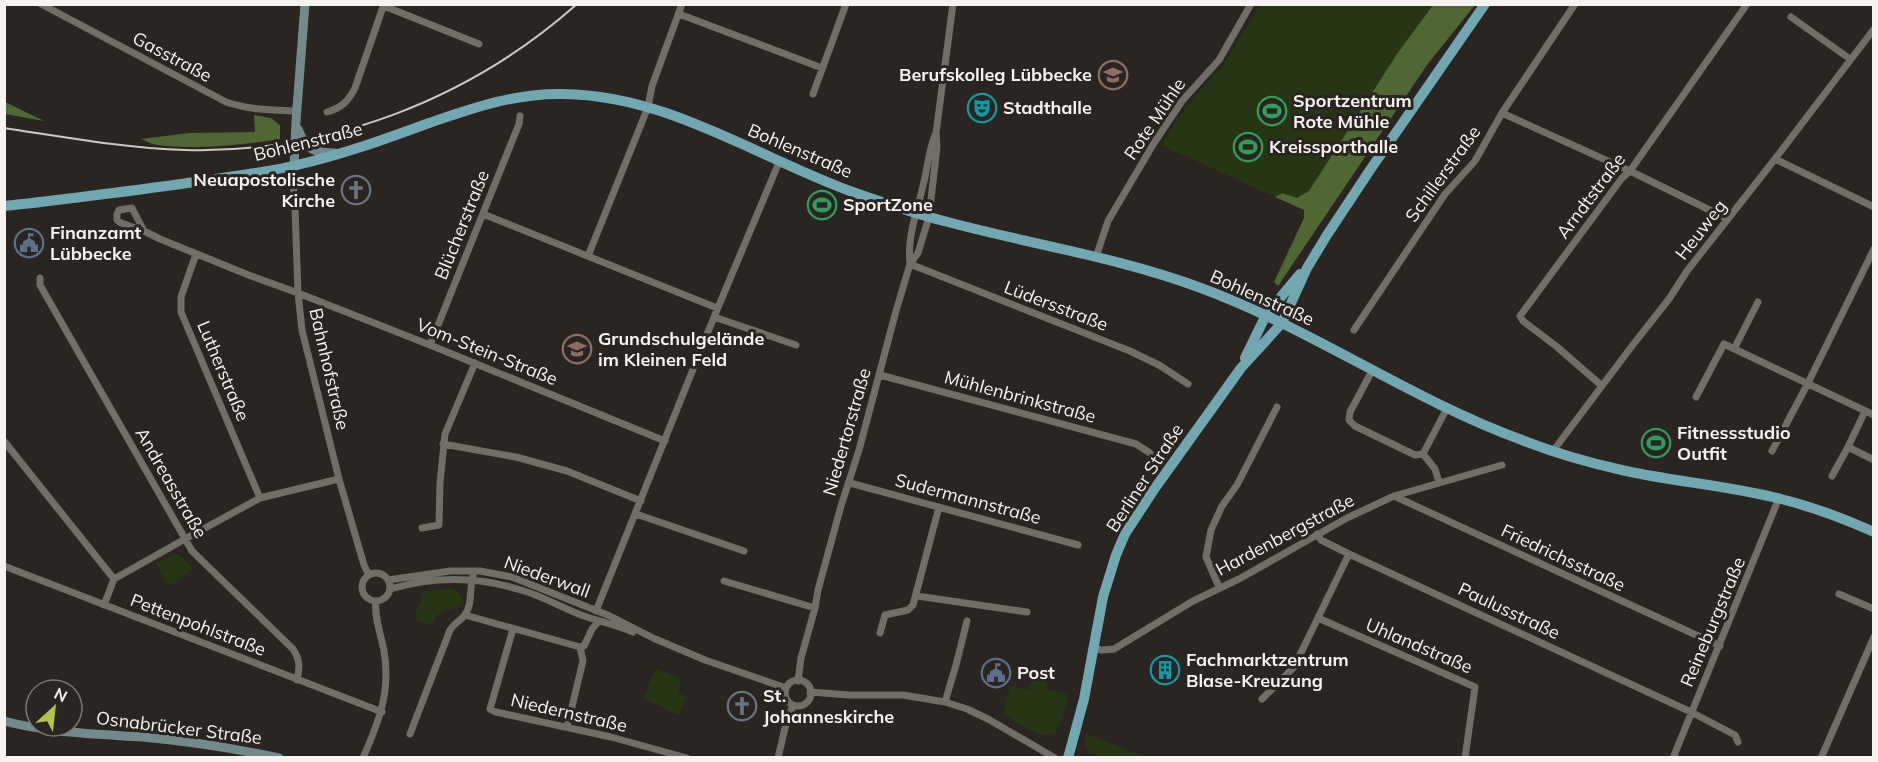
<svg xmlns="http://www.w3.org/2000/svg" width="1878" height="762" viewBox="0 0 1878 762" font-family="Mulish,sans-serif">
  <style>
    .green { fill: #263614 }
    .forest { fill: #4e6733 }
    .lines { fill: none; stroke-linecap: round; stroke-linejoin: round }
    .street { stroke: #726d67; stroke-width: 7 }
    .secondary { stroke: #728a8b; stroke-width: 9 }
    .primary { stroke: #71a7b0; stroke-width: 10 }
    .rail { stroke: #cbc7c4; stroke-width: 2 }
    .labels { text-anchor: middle; stroke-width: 6; stroke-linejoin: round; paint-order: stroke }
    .street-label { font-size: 18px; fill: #f6f2ef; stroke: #2a2520 }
    .poi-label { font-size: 18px; font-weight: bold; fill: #f6f2ef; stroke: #2a2520; text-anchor: start }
  </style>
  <rect width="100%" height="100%" fill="#2a2520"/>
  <path class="green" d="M1260 5H1433L1397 54 1309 192 1297 198 1282 193 1275 197 1161 145 1174 124 1193 98 1222 67Z
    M175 554 180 556 192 568 176 583 168 584 165 581 156 564Z
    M450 588C458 591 463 595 463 603 449 615 441 604 432 625L417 621 415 614 422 599 421 592Z
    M655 669 682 679 678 693 686 696 679 715 644 699Z
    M1033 673 1049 677 1046 689 1069 695 1060 723 1055 734C1037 739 1018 722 1003 714L1010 686 1029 690Z
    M1085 733 1145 757H1108L1089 753 1085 746Z"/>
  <path class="forest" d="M1433 5H1475L1427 65 1278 286 1274 282 1304 218V210L1275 197 1282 193 1297 198 1309 191 1397 54Z
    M5 102 44 121 5 114Z
    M254 115 271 118 280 125V139C242 145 197 150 158 145 153 145 146 141 141 139L189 133 255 132Z"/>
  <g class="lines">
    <path class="street" d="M41 4 226 102C249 110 272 110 296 111
      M384 6 479 44
      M679 14 822 68
      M1791 17 1850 59
      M813 94 846 4
      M327 112C341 108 348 102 355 88L384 4
      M1502 113 1630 171 1728 219
      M1775 159 1874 207
      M294 166 293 181 295 208 298 293 302 330 339 479 364 565 369 575
      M483 214 717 308
      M144 231 121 223 117 220V214L119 210 132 208 144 231 160 239 251 276 298 293 430 345 665 441
      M196 254 181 297V312L260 498
      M588 256 648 107 652 86 682 4
      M1096 257 1108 221 1154 143 1182 101 1219 60 1251 4
      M910 264 1130 351 1159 365 1188 384
      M910 264C907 238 916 215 922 190 927 172 928 153 935 135
      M40 278V285L192 551 293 649C300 660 300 667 297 680
      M714 317 796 345
      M1354 330 1445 194 1475 161 1502 113 1575 4
      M430 345 519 124 520 116
      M1734 349 1758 302
      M1373 369 1350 412 1349 420 1355 426 1415 455 1423 454 1447 408
      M880 375 1136 444 1150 453
      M1602 386 1556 346 1523 321 1520 316 1622 178 1630 171 1747 4
      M1696 397 1724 344 1874 415
      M4 441 114 579
      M443 444 516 457 567 471 641 501
      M1848 447 1874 460
      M1553 451 1632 346 1669 299 1687 271 1775 159 1874 29
      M1772 451 1808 383 1874 249
      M1423 454 1435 469 1439 482
      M1832 476 1848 447 1865 411
      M850 483 1078 545
      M1394 496 1720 646
      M636 514 744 551
      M422 528 439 525 440 483 445 434 475 363
      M1317 534 1321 540 1349 554 1691 712 1735 735 1738 742
      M4 566 382 712
      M362 587a14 14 0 1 1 28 0a14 14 0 1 1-28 0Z
      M388 580 450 571H480L512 577 610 616 653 638 705 660 786 688
      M724 581 815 608
      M1219 587 1206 557 1211 530 1222 506 1237 485 1277 407
      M390 589C434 576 477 576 521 590 542 596 561 607 581 615 598 621 616 625 633 632
      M1839 594 1874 609
      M917 596 1027 612
      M104 605 114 579 185 539 260 498 339 479
      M596 611 714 317 780 160
      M465 615 580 647
      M1318 618 1475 687 1465 758
      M513 629 490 709 496 712 611 737 687 758
      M880 633 885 615 908 610 913 605 939 507
      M580 647 584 646 592 629 599 621
      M1092 648 1102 650 1114 649 1193 601 1239 579 1347 518 1394 496 1502 465
      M785 693a13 13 0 1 1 26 0a13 13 0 1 1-26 0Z
      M798 681 801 658 815 608 818 590 841 506 859 450 896 311 910 264 918 253 929 217 937 147 936 133 953 4
      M810 692 849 695H903L945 702 967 709 988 719 1055 758
      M1262 699 1294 667 1349 554
      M945 702 956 665 967 621
      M567 727 583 661 580 647
      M410 734 450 630C455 622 459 622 464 616 473 606 469 588 473 576
      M363 758C379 721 391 692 384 651 381 634 374 618 376 601
      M778 758 785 728 793 705
      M1673 758 1779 498
      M1821 758 1874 637"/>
    <path class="secondary" d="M298 129C306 150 314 153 335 153
      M294 166 296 121 305 4
      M4 721C49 733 96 734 142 737 188 741 233 748 279 758"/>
    <path class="primary" d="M4 206C63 200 122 192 181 184 219 178 259 174 297 165 342 155 385 139 429 123 473 108 515 93 563 94 667 95 755 156 850 191 881 202 912 213 944 221 1029 244 1118 257 1201 288 1312 329 1410 399 1522 440 1555 453 1590 463 1626 471 1677 482 1730 486 1781 499 1813 507 1843 518 1874 532
      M1245 358 1266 315 1300 274
      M1068 758 1084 699 1103 597 1116 555 1125 534 1155 488 1241 368 1282 323 1307 268 1327 235 1370 170 1485 4"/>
    <path class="rail" d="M4 128C64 137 124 148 185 150 329 154 470 99 577 4"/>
  </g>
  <defs>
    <g id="school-ring" transform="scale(1.5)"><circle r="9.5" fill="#2a2520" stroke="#8d6e63" stroke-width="1.5"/><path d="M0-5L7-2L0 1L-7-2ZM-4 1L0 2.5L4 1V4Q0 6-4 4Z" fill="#8d6e63"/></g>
    <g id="theatre-ring" transform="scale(1.5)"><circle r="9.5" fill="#2a2520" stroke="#0f9aa8" stroke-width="1.5"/><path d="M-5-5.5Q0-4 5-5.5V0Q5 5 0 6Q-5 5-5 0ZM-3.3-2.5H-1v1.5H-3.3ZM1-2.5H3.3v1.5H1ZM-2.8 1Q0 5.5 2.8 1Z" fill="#0f9aa8"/></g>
    <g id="stadium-ring" transform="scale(1.5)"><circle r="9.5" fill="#2a2520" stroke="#2e9e5b" stroke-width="1.5"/><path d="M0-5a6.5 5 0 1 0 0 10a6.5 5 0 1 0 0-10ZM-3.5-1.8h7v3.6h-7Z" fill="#2e9e5b"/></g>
    <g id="church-ring" transform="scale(1.5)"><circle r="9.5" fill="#2a2520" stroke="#6b7280" stroke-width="1.5"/><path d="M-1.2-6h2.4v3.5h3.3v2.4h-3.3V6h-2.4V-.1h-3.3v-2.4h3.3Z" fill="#6b7280"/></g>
    <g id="civic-ring" transform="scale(1.5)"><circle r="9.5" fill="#2a2520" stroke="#5c6f8a" stroke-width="1.5"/><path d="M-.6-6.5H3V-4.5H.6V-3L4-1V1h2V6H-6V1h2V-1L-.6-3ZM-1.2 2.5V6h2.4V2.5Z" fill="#5c6f8a"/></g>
    <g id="building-ring" transform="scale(1.5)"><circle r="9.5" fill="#2a2520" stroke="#0f9aa8" stroke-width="1.5"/><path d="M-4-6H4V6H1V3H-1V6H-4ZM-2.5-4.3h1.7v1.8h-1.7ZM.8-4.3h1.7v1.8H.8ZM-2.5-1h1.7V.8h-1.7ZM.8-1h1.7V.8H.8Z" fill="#0f9aa8"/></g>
  </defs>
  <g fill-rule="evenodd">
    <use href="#school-ring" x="1113" y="75"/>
    <use href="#theatre-ring" x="982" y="108"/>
    <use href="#stadium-ring" x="1272" y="111"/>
    <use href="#stadium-ring" x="1248" y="147"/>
    <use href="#church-ring" x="356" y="190"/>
    <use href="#stadium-ring" x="822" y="205"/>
    <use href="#civic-ring" x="29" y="243"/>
    <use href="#school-ring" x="577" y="349"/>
    <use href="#stadium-ring" x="1656" y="443"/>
    <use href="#building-ring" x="1165" y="670"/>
    <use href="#civic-ring" x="996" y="673"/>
    <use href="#church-ring" x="742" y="706"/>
  </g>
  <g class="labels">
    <g class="street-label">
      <text transform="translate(172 57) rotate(28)" y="6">Gasstraße</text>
      <text transform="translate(1155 119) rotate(-56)" y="6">Rote Mühle</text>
      <text transform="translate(308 142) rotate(-14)" y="6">Bohlenstraße</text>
      <text transform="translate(800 151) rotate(23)" y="6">Bohlenstraße</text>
      <text transform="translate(1443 174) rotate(-54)" y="6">Schillerstraße</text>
      <text transform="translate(1591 196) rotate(-53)" y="6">Arndtstraße</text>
      <text transform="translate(462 225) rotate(-68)" y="6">Blücherstraße</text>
      <text transform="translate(1701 230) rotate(-52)" y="6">Heuweg</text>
      <text transform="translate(1262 298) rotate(24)" y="6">Bohlenstraße</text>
      <text transform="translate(1056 306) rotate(21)" y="6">Lüdersstraße</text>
      <text transform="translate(487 352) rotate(22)" y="6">Vom-Stein-Straße</text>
      <text transform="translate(329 369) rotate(77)" y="6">Bahnhofstraße</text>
      <text transform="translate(223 371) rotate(67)" y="6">Lutherstraße</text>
      <text transform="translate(1020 397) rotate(15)" y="6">Mühlenbrinkstraße</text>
      <text transform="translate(847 432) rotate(-74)" y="6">Niedertorstraße</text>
      <text transform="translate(1145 478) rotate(-57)" y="6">Berliner Straße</text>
      <text transform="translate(171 483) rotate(60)" y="6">Andreasstraße</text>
      <text transform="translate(968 499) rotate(15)" y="6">Sudermannstraße</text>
      <text transform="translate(1285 535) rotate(-28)" y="6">Hardenbergstraße</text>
      <text transform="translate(1563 558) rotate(25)" y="6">Friedrichsstraße</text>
      <text transform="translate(547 577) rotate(20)" y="6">Niederwall</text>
      <text transform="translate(1509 611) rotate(25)" y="6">Paulusstraße</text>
      <text transform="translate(1713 622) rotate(-67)" y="6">Reineburgstraße</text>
      <text transform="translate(198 625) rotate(21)" y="6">Pettenpohlstraße</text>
      <text transform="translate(1419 646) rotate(23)" y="6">Uhlandstraße</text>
      <text transform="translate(569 713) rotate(13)" y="6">Niedernstraße</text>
      <text transform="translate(179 728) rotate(7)" y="6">Osnabrücker Straße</text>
    </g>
    <g class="poi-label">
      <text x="1092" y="81" text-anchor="end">Berufskolleg Lübbecke</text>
      <text x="1293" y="107">Sportzentrum<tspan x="1293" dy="21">Rote Mühle</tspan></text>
      <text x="1003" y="114">Stadthalle</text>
      <text x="1269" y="153">Kreissporthalle</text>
      <text x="335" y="186" text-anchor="end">Neuapostolische<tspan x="335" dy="21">Kirche</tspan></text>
      <text x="843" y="211">SportZone</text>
      <text x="50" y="239">Finanzamt<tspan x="50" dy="21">Lübbecke</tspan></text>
      <text x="598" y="345">Grundschulgelände<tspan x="598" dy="21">im Kleinen Feld</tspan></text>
      <text x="1677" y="439">Fitnessstudio<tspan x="1677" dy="21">Outfit</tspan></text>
      <text x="1186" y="666">Fachmarktzentrum<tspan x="1186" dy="21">Blase-Kreuzung</tspan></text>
      <text x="1017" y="679">Post</text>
      <text x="763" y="702">St.<tspan x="763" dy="21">Johanneskirche</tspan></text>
    </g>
  </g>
  <rect width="1878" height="762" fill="none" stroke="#f6f2ef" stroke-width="12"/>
  <g transform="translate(54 708) rotate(27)"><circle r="28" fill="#2a2520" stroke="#7c7773" stroke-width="1.5"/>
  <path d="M0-4.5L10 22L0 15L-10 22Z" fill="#b3c24b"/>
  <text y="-9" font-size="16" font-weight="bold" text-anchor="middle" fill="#f6f2ef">N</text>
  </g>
</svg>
